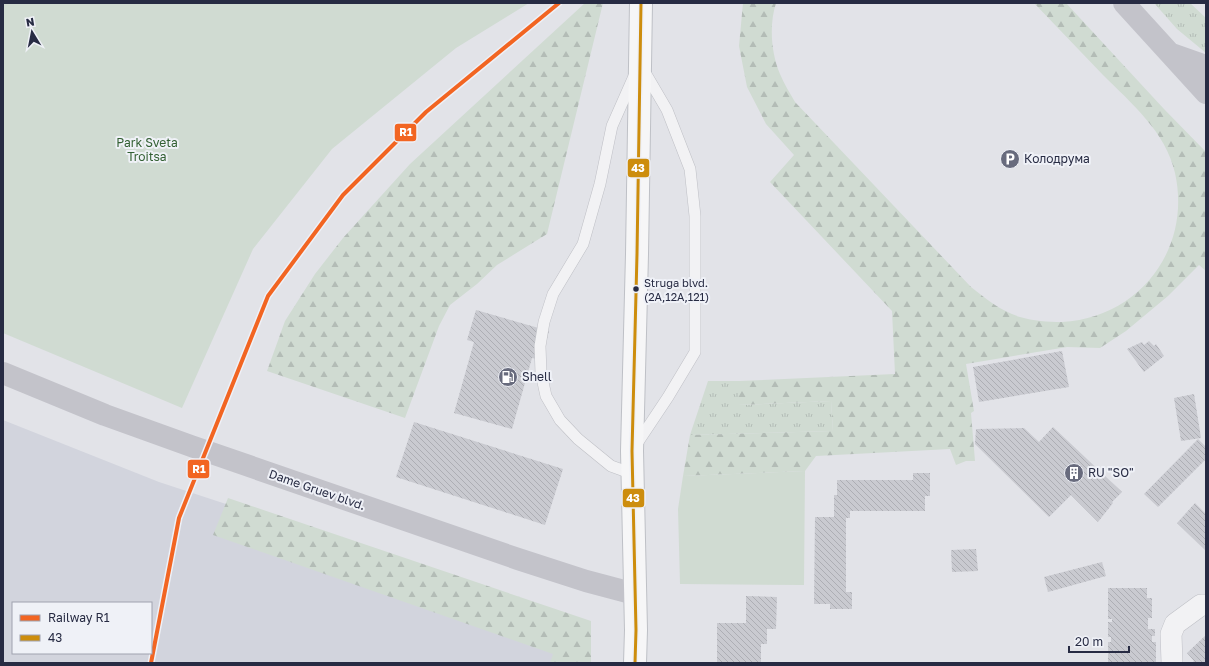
<svg xmlns="http://www.w3.org/2000/svg" width="1209" height="666" viewBox="0 0 1209 666" font-family="'Golos Text',sans-serif">
  <style>
    .built { fill: #d2d4dd; fill-rule: evenodd }
    .grass { fill: url(#grass-tufts) }
    .forest { fill: url(#forest-firs) }
    .green { fill: #d0dbd2 }
    .building { fill: url(#building-back-hatch) }
    .lines { fill: none; stroke-linecap: round; stroke-linejoin: round }
    .lane-casing { stroke: #bfc0c6; stroke-width: 12 }
    .street-casing { stroke: #bfc0c6; stroke-width: 22 }
    .primary-casing { stroke: #bec0c6; stroke-width: 24 }
    .lane { stroke: #f2f2f4; stroke-width: 11 }
    .street { stroke: #f2f2f4; stroke-width: 21 }
    .secondary { stroke: #c3c3ca; stroke-width: 22 }
    .primary { stroke: #f6f6f7; stroke-width: 22 }
    .bus-1-casing { stroke: #eff1f7; stroke-width: 6 }
    .bus-1 { stroke: #cd8d0d; stroke-width: 3 }
    .rail-1-casing { stroke: #eff1f7; stroke-width: 7 }
    .rail-1 { stroke: #f26522; stroke-width: 4 }
    .bus-dot { fill: #272b43; stroke: #eff1f7; stroke-width: 1.5 }
    .labels { text-anchor: middle; stroke-width: 4; stroke-linejoin: round; paint-order: stroke }
    .bus-label { font-size: 11px; fill: #272b43; stroke: #eff1f7; text-anchor: start }
    .park-label { font-size: 12px; fill: #336033; stroke: #eff1f7 }
    .poi-label { font-size: 12px; fill: #272b43; stroke: #eff1f7; text-anchor: start }
    .street-label { font-size: 12px; fill: #272b43; stroke: #eff1f7 }
    .line-badge { stroke: #eff1f7; stroke-width: 1.5 }
    .badge-label { font-size: 11px; text-anchor: middle; font-weight: bold; fill: #fff }
  </style>
  <defs>
    <pattern id="grass-tufts" width="24" height="20" patternUnits="userSpaceOnUse"><rect width="24" height="20" fill="#d0dbd2"/><path d="M3 7l-1-3M5 7V3M7 7l1-3M15 17l-1-3M17 17v-4M19 17l1-3" fill="none" stroke="#b3bcb6"/></pattern>
    <pattern id="forest-firs" width="22" height="20" patternUnits="userSpaceOnUse"><rect width="22" height="20" fill="#d0dbd2"/><path d="M5 1l3.5 6h-7zM16 11l3.5 6h-7z" fill="#b3bcb6"/></pattern>
    <pattern id="building-back-hatch" width="6" height="6" patternUnits="userSpaceOnUse"><rect width="6" height="6" fill="#c9cad0"/><path d="M-1 5l2 2M0 0l6 6M5-1l2 2" fill="none" stroke="#adaeb4"/></pattern>
  </defs>
  <rect width="100%" height="100%" fill="#e2e3e8"/>
  <path class="built" d="M3 420 159 482 591 624V663H3ZM13 603H151V653H13Z"/>
  <path class="grass" d="M1154 3H1190L1206 18V53L1177 29Z
    M708 381H739V405L831 401 833 431 690 435Z"/>
  <path class="forest" d="M585 3H603L547 234 497 265 477 284 450 305 439 326 405 418 267 371 285 321 315 274 343 238 410 164Z
    M743 3H776C769 25 771 53 780 74 784 84 790 93 795 102L971 287C986 299 1001 311 1020 317 1033 321 1048 322 1062 322 1139 318 1192 249 1175 173 1166 132 1131 103 1103 75 1080 51 1057 27 1034 3H1066L1164 109 1206 152V271L1199 265 1168 296 1126 331 1100 348 1067 347 966 364 974 411 971 413 975 461H966L956 465 950 449 816 456 805 471 683 476 690 435 833 431 831 401 738 405 739 381 895 374 892 311 770 182 794 155 766 124 747 87 739 46Z
    M228 498 591 621V663H550L553 654 213 535Z"/>
  <path class="green" d="M3 3H529L456 48 332 149 253 249 182 408 3 333Z
    M805 471 804 585 680 584 678 509 683 476Z"/>
  <path class="building" d="M476 310 549 331 541 360 532 358 512 429 454 413 474 342 467 340Z
    M1149 341 1154 346 1156 344 1164 356 1144 372 1127 349 1142 342 1144 345Z
    M1062 351 1069 387 979 402 973 367Z
    M1194 394 1201 438 1181 441 1174 398Z
    M414 422 563 469 545 525 396 477Z
    M1053 427 1122 492 1112 502 1113 503 1098 522 1071 495 1049 517 975 444 976 429 1024 428 1039 442Z
    M1198 439 1206 447V459L1158 507 1144 494Z
    M913 473H930V496H925V511H850V518H846V592H852V609H830V604H814L815 517H834V495H837V480H913Z
    M1195 503 1206 514V551L1177 523Z
    M976 549 978 571 952 572 951 550Z
    M1102 562 1106 576 1048 592 1044 577Z
    M1108 588H1147V598H1152V618H1148V629H1155V636H1152V642H1156V662L1108 663V642H1111V637H1108V622H1112V619H1108Z
    M746 596 777 597 776 629H767V644H761V663H717V623H746Z
    M1206 635V663H1192L1194 661 1187 653Z"/>
  <g class="lines">
    <g class="lane-casing">
      <path id="lane" d="M636 445 668 397 695 352V216L690 169 667 110 643 69
        M633 474 611 466 578 439 560 420 546 396 541 373 540 346 544 322 553 294 583 244 600 184 612 126 635 74"/>
    </g>
    <g class="street-casing">
      <path id="street" d="M1172 663 1171 634 1175 624 1201 605H1206"/>
    </g>
    <g class="primary-casing">
      <path id="primary" d="M635 663 636 630 632 451 637 254 641 3"/>
    </g>
    <use href="#lane" class="lane"/>
    <use href="#street" class="street"/>
    <path class="secondary" d="M1124 3 1206 93
      M1172 54 1206 66
      M3 373 105 415 191 446 518 559 586 581 635 594"/>
    <use href="#primary" class="primary"/>
    <g class="bus-1-casing">
      <path id="bus-1" d="M635 663 636 630 632 451 637 254 641 3"/>
    </g>
    <use href="#bus-1" class="bus-1"/>
    <g class="rail-1-casing">
      <path id="rail-1" d="M151 663 179 518 268 296 343 195 426 112 559 3"/>
    </g>
    <use href="#rail-1" class="rail-1"/>
  </g>
  <defs>
    <g id="parking-disc" transform="scale(1)"><circle r="9.5" fill="#686b7d" stroke="#eff1f7"/><path d="M-3.5-5.5H1a3.5 3.5 0 0 1 0 7H-1V5.5H-3.5ZM-1-3.4V-.6H.8a1.4 1.4 0 0 0 0-2.8Z" fill="#fff"/></g>
    <g id="fuel-disc" transform="scale(1)"><circle r="9.5" fill="#686b7d" stroke="#eff1f7"/><path d="M-5.5-6h7V0h2V4h1.3V-2.5L3-4.5l.8-.8L6-3V5H2.5V1h-1V6h-7ZM-4.2-4.7v3.2H.2V-4.7Z" fill="#fff"/></g>
    <g id="building-disc" transform="scale(1)"><circle r="9.5" fill="#686b7d" stroke="#eff1f7"/><path d="M-4-6H4V6H1V3H-1V6H-4ZM-2.5-4.3h1.7v1.8h-1.7ZM.8-4.3h1.7v1.8H.8ZM-2.5-1h1.7V.8h-1.7ZM.8-1h1.7V.8H.8Z" fill="#fff"/></g>
  </defs>
  <g fill-rule="evenodd">
    <use href="#parking-disc" x="1010" y="159"/>
    <use href="#fuel-disc" x="508" y="377"/>
    <use href="#building-disc" x="1074" y="473"/>
  </g>
  <circle class="bus-dot" cx="636" cy="289" r="3.5"/>
  <g class="labels">
    <g class="bus-label">
      <text x="644" y="287">Struga blvd.<tspan x="644" dy="14">(2A,12A,121)</tspan></text>
    </g>
    <g class="park-label">
      <text x="147" y="147">Park Sveta<tspan x="147" dy="14">Troitsa</tspan></text>
    </g>
    <g class="poi-label">
      <text x="1024" y="163">Колодрума</text>
      <text x="522" y="381">Shell</text>
      <text x="1088" y="477">RU "SO"</text>
    </g>
    <g class="street-label">
      <text transform="translate(317 490) rotate(19)" y="4">Dame Gruev blvd.</text>
    </g>
  </g>
  <g class="line-badge">
    <rect x="394" y="123" width="23" height="19" rx="4" fill="#f26522"/>
    <rect x="627" y="158" width="23" height="20" rx="4" fill="#cd8d0d"/>
    <rect x="187" y="459" width="23" height="20" rx="4" fill="#f26522"/>
    <rect x="622" y="488" width="23" height="20" rx="4" fill="#cd8d0d"/>
  </g>
  <g class="badge-label">
    <text x="406" y="136">R1</text>
    <text x="638" y="172">43</text>
    <text x="199" y="473">R1</text>
    <text x="633" y="502">43</text>
  </g>
  <rect width="1209" height="666" fill="none" stroke="#272b43" stroke-width="8"/>
  <rect x="12" y="602" width="140" height="52" fill="#eff1f7" stroke="#9fa2af"/>
  <rect x="20" y="615" width="20" height="6" fill="#f26522" stroke="#9fa2af"/>
  <text x="48" y="622" font-size="12" fill="#272b43">Railway R1</text>
  <rect x="20" y="635" width="20" height="6" fill="#cd8d0d" stroke="#9fa2af"/>
  <text x="48" y="642" font-size="12" fill="#272b43">43</text>
  <g transform="translate(32 32) rotate(350)" stroke="#eff1f7" stroke-width="3" paint-order="stroke">
  <path d="M0-3L7 15L0 10L-7 15Z" fill="#272b43"/>
  <text y="-6" font-size="11" font-weight="bold" text-anchor="middle" fill="#272b43">N</text>
  </g>
  <path d="M1069 646v6h60v-6" fill="none" stroke="#272b43" stroke-width="2"/>
  <text x="1075" y="646" font-size="12" fill="#272b43" stroke="#eff1f7" stroke-width="3" paint-order="stroke">20 m</text>
</svg>
